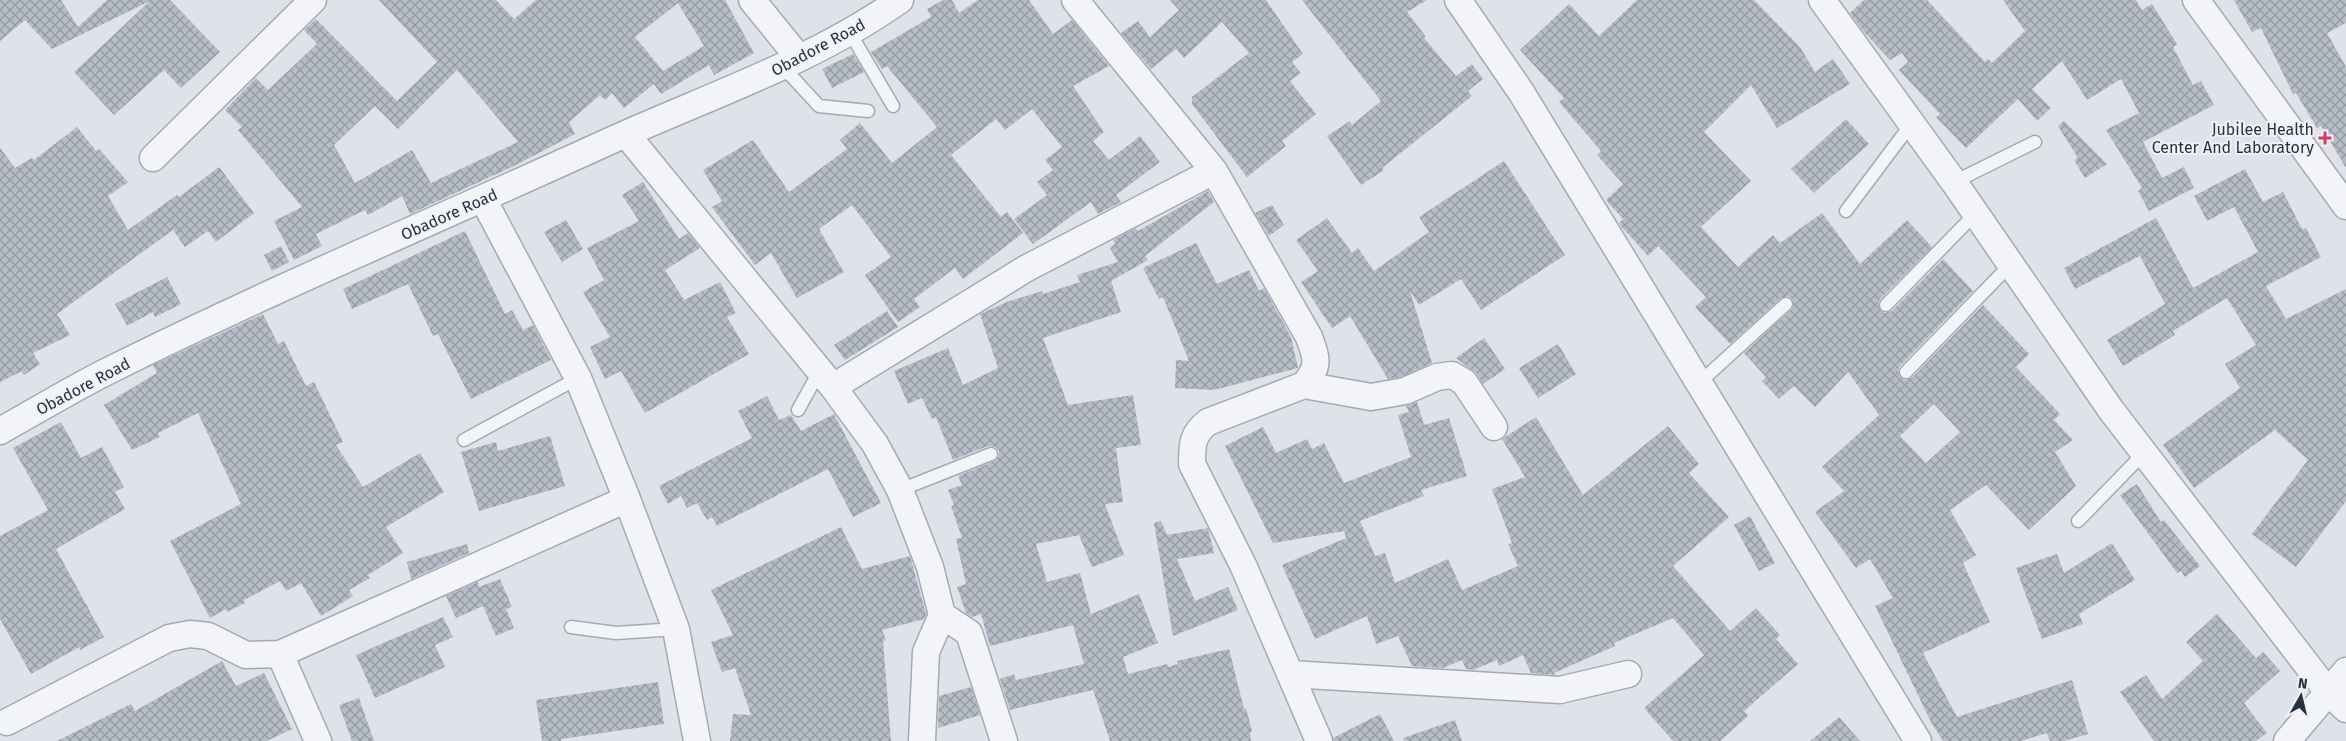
<svg xmlns="http://www.w3.org/2000/svg" width="2346" height="741" viewBox="0 0 2346 741" font-family="'Fira Sans',sans-serif">
  <style>
    .building { fill: url(#building-cross-hatch); fill-rule: evenodd }
    .lines { fill: none; stroke-linecap: round; stroke-linejoin: round }
    .service-casing { stroke: #a4aab3; stroke-width: 15 }
    .minor-casing { stroke: #a4aab3; stroke-width: 29 }
    .service { stroke: #f2f4f7; stroke-width: 12 }
    .minor { stroke: #f2f4f7; stroke-width: 26 }
    .poi-dot { fill: #d43d5d; stroke: #eef2f6; stroke-width: 2 }
    .labels { text-anchor: middle; stroke-width: 4; stroke-linejoin: round; paint-order: stroke }
    .street-label { font-size: 16px; fill: #273241; stroke: #eef2f6 }
    .poi-label { font-size: 16px; fill: #273241; stroke: #eef2f6; text-anchor: end }
  </style>
  <defs>
    <pattern id="building-cross-hatch" width="8" height="8" patternUnits="userSpaceOnUse" patternTransform="scale(1.25)"><rect width="8" height="8" fill="#b6bdc6"/><path d="M0 0l8 8M0 8l8-8" fill="none" stroke="#949aa2"/></pattern>
  </defs>
  <rect width="100%" height="100%" fill="#dfe3e9"/>
  <path class="building" d="M0 0H61L78 27 107 0H170L220 52 181 88 164 70 114 115 74 72 150 1 52 49 25 20 0 41Z
    M379 0H496L514 19 536 0H725L754 53 714 75 709 65 661 94 654 84 624 108 612 93 605 100 600 95 569 122 575 134 516 165 410 214 402 196 368 215 365 210 316 234 322 246 294 260 274 221 302 207 238 130 242 127 225 110 256 78 268 90 317 44 304 30 316 19 397 101 437 62ZM678 3 704 46 663 71 635 37ZM457 70 518 142 431 183 412 150 355 183 334 145 375 106 398 129Z
    M943 0H952L959 13 978 0H1029L1053 34 1072 20 1109 66 1073 86 1104 132 1093 141 1109 160 1140 136 1160 162 1116 195 1121 202 1098 214 1091 202 1033 244 1014 219 1047 195 1037 182 1053 170 1045 160 1062 147 1032 109 1005 130 996 119 951 155 1001 217 1007 212 1023 233 963 279 955 268 914 299 920 307 898 322 865 275 891 257 852 205 819 229 844 272 797 298 771 253 755 265 712 207 722 201 703 170 753 140 789 192 847 149 840 140 860 123 892 163 937 127 887 66 882 69 871 52 931 17 927 9Z
    M1170 0H1266L1303 54 1292 62 1301 73 1290 81 1316 114 1282 141 1286 146 1247 177 1192 104V97L1249 53 1222 22 1184 58 1176 49 1151 69 1121 33 1138 21 1150 37 1179 10Z
    M1302 0H1427L1407 12 1426 37 1424 38 1456 76 1472 64 1483 79 1468 91 1472 96 1382 168 1384 170 1361 185 1327 136 1350 121 1352 125 1381 101Z
    M1637 0H1754L1800 47 1815 72 1833 59 1850 84 1777 128 1751 85 1704 132 1751 181 1701 227 1738 267 1773 235 1780 243 1822 213 1860 264 1907 220 1932 247 1880 299 1878 303 1880 310 1884 313 1892 311 1943 259 1973 291 1900 366 1898 370 1900 377 1904 380 1912 378 1983 305 2029 354 2016 367 2060 414 2054 420 2073 440 2055 452 2076 486 2029 530 1986 485 1950 510 1976 555 1963 563 1990 622 1923 653 1957 717 2072 680 2088 734 2064 741H2050L2047 733 2021 741H1943L1931 722 1875 606 1893 598 1870 559 1856 568 1815 512 1844 491 1822 467 1879 415 1848 372 1815 407 1794 386 1779 399 1762 381 1766 377 1744 353 1791 310 1794 306 1792 299 1788 296 1781 298 1730 344 1695 307 1706 297 1658 246 1648 256 1621 226 1619 223 1623 219 1606 200 1623 184 1597 155 1601 151 1559 102 1564 98 1520 50 1569 4 1599 36ZM1934 404 1960 432 1926 463 1900 436Z
    M1864 0H1927L1985 62 1988 59 1992 63 2025 31 2003 0H2136L2142 10 2152 4 2177 44 2173 47 2193 85 2201 81 2214 105 2143 142 2162 178 2184 167 2194 188 2149 211 2138 191 2142 188 2106 130 2139 113 2121 79 2087 100 2062 61 2032 89 2051 108 2037 121 2018 99 1966 148 1936 117 1940 114 1899 70 1908 62 1902 53 1890 60 1864 32 1850 13Z
    M2234 0H2346V23L2327 33 2346 67V168L2321 126 2317 128 2296 93 2293 94 2261 28 2252 32Z
    M853 54 864 72 832 88 822 69Z
    M1846 119 1869 144 1814 193 1791 169Z
    M2064 121 2107 164 2085 178 2074 160 2078 158 2058 126Z
    M77 127 96 151 99 149 128 182 108 196 128 230 177 195 179 197 219 167 254 213 216 242 208 231 185 247 173 230 57 314 70 335 33 353 40 364 24 375 22 371 0 382V148L15 168 32 158 34 160Z
    M1504 161 1565 255 1481 310 1461 279 1419 305 1410 291 1432 363 1401 377 1388 379 1350 316 1332 328 1301 282 1318 271 1296 240 1327 218 1352 253 1358 248 1374 271 1429 232 1419 217Z
    M2245 169 2263 202 2283 192 2302 229 2306 228 2321 257 2266 286 2286 319 2346 289V501L2296 567 2252 534 2308 460 2275 430 2194 488 2163 445 2240 388 2225 364 2256 345 2227 298 2173 331 2175 335 2123 366 2107 340 2165 304 2140 256 2075 289 2064 268 2156 218 2193 288 2258 252 2234 207 2207 221 2194 196Z
    M643 182 679 239 688 233 700 248 665 270 684 300 720 282 736 313 727 317 749 354 645 413 621 371 605 379 590 347 610 337 583 292 604 280 587 248 639 221 622 195Z
    M1208 191 1214 202 1145 256 1148 260 1111 281 1121 312 1043 338 1068 405 1133 395 1141 445 1116 448 1123 502 1105 504 1124 555 1092 567 1079 535 1036 544 1047 582 1080 573 1091 614 1139 594 1158 643 1123 657 1128 674 1167 664 1168 667 1178 664 1177 661 1229 649 1244 709 1246 708 1252 731 1250 732 1251 741H1110L1093 690 1010 710 1000 679 1014 674 1016 680 1084 664 1073 625 990 646 981 614 972 617 966 613 957 587 966 584 956 539 962 538 951 506 954 505 948 490 962 485 958 476 994 461 999 456V451L996 447 988 446 953 460 936 417 932 419 922 398 908 404 894 371 948 348 963 385 998 368 980 314 1007 302 1042 291 1043 294 1080 282 1077 275 1118 262 1110 248 1115 244 1113 240 1136 228 1138 231Z
    M1272 205 1284 225 1269 236 1255 213Z
    M566 220 583 249 562 262 544 232Z
    M465 231 505 314 512 310 523 330 533 325 551 360 471 399 438 334 433 336 408 284 352 309 343 289Z
    M1196 243 1217 284 1249 270 1259 291 1264 288 1291 337 1298 368 1214 390 1175 388 1176 360 1189 361 1163 297 1159 299 1143 268Z
    M281 246 289 262 272 271 264 255Z
    M167 277 181 304 155 317 153 312 127 326 115 304Z
    M887 311 898 327 845 360 834 345Z
    M263 314 278 344 284 341 306 386 314 382 343 442 336 445 363 487 420 453 444 492 386 527 403 553 368 575 370 578 349 590 353 596 321 616 301 583 286 591 280 581 244 600 245 603 227 612 226 609 210 618 170 541 241 504 198 413 158 433 160 437 132 450 104 405 157 373 153 365Z
    M1484 338 1505 369 1483 384 1476 373 1456 358Z
    M1558 344 1576 374 1538 398 1519 368Z
    M767 396 779 420 791 415 801 431 834 414 881 503 853 517 828 469 717 526 712 517 707 520 697 503 687 508 681 496 668 504 659 486 752 438 738 411Z
    M1417 402 1424 425 1449 418 1467 476 1421 490 1424 496 1360 521 1375 556 1385 553 1395 583 1448 559 1462 590 1518 566 1508 544 1512 543 1492 489 1525 477 1502 439 1536 417 1583 495 1668 426 1699 464 1689 473 1729 517 1673 566 1730 631 1756 608 1780 635 1776 639 1798 664 1744 711 1748 716 1720 741H1673L1644 708 1704 655 1673 618 1614 643 1615 646 1554 673 1555 675 1531 673 1523 655 1499 666 1497 660 1473 670 1466 669 1462 660 1443 668 1412 666 1398 636 1376 644 1367 616 1315 639 1282 565 1346 538 1344 531 1273 543 1225 446 1263 427 1276 453 1307 439 1312 449 1324 443 1344 483 1411 457 1398 415 1409 412 1406 406Z
    M61 422 81 458 102 447 124 487 115 492 125 509 56 549 104 637 80 650 79 647 31 674 0 619V536L48 510 13 448Z
    M550 436 565 486 479 511 461 452 496 442 498 451Z
    M2137 484 2161 522 2164 520 2200 566 2185 577 2181 571 2177 573 2120 495Z
    M1750 516 1775 563 1759 571 1734 525Z
    M1161 521 1167 535 1208 528 1214 553 1177 559 1195 601 1228 587 1238 610 1173 636 1154 523Z
    M841 527 862 569 910 556 926 614 924 619 882 630 886 640 883 641 891 741H730L733 714 751 715 735 668 722 672 711 642 733 635 711 590Z
    M2112 543 2135 580 2079 614 2083 624 2042 639 2016 568 2057 554 2064 573Z
    M467 544 469 553 411 579 407 562Z
    M500 579 512 607 506 609 514 628 496 636 483 606 456 618 446 596 478 582 479 587Z
    M2217 614 2256 658 2263 652 2280 671 2244 703 2267 733 2256 741H2154L2120 692 2146 675 2162 699 2203 661 2186 642Z
    M443 617 453 637 435 645 445 667 375 698 356 655Z
    M222 661 236 686 264 673 292 729 267 741H57L131 704 135 711Z
    M658 682 664 724 561 739V741H542L536 700Z
    M971 687 980 715 938 728 939 696Z
    M359 698 374 741H352L339 705Z
    M1380 714 1394 741H1334L1333 738Z
    M1839 717 1860 741H1810Z
    M1455 720 1462 741H1404L1403 738Z"/>
  <g class="lines">
    <g class="service-casing">
      <path id="service" d="M849 31 893 106
        M783 67 819 106 868 111
        M1954 182 2035 142
        M1846 211 1912 123
        M1886 305 1976 213
        M1906 372 2011 264
        M1699 383 1786 304
        M798 410 819 372
        M464 440 578 378
        M900 490 991 454
        M2078 521 2144 453
        M571 627 616 633 676 629"/>
    </g>
    <g class="minor-casing">
      <path id="minor" d="M752 0 799 58
        M1075 0 1214 171 1309 337C1317 359 1320 366 1304 385L1208 422C1192 434 1192 445 1192 464L1243 565 1319 741
        M1458 0 1521 92 1918 741
        M1822 0 1954 182 2111 410 2328 692 2346 709
        M2196 0 2346 206
        M626 134 833 387 875 444 900 490 930 567 942 615 926 652 922 741
        M153 158 313 0
        M483 199 578 378 627 499 676 629 697 741
        M1304 385 1371 397 1405 391 1437 377 1452 375 1464 382 1494 427
        M833 387 1027 268 1214 171
        M0 431C38 410 75 387 114 368 277 287 446 216 612 140 709 96 812 62 900 0
        M942 615 969 633 1004 741
        M280 654 318 741
        M1290 674 1560 690 1628 674
        M7 722 169 638 190 634 208 636 246 655 280 654 627 499
        M2287 741 2346 671"/>
    </g>
    <use href="#service" class="service"/>
    <use href="#minor" class="minor"/>
  </g>
  <path class="poi-dot" d="M2322.5 130.5h5v5h5v5h-5v5h-5v-5h-5v-5h5z"/>
  <g class="labels">
    <g class="street-label">
      <text transform="translate(818 47) rotate(-28)" y="6">Obadore Road</text>
      <text transform="translate(449 214) rotate(-24)" y="6">Obadore Road</text>
      <text transform="translate(83 386) rotate(-28)" y="6">Obadore Road</text>
    </g>
    <g class="poi-label">
      <text x="2314" y="135">Jubilee Health<tspan x="2314" dy="18">Center And Laboratory</tspan></text>
    </g>
  </g>
  <g transform="translate(2301 696) rotate(8)" stroke="#eef2f6" stroke-width="4" paint-order="stroke">
  <path d="M0-4L9 19L0 12L-9 19Z" fill="#273241"/>
  <text y="-8" font-size="14" font-weight="bold" text-anchor="middle" fill="#273241">N</text>
  </g>
</svg>
